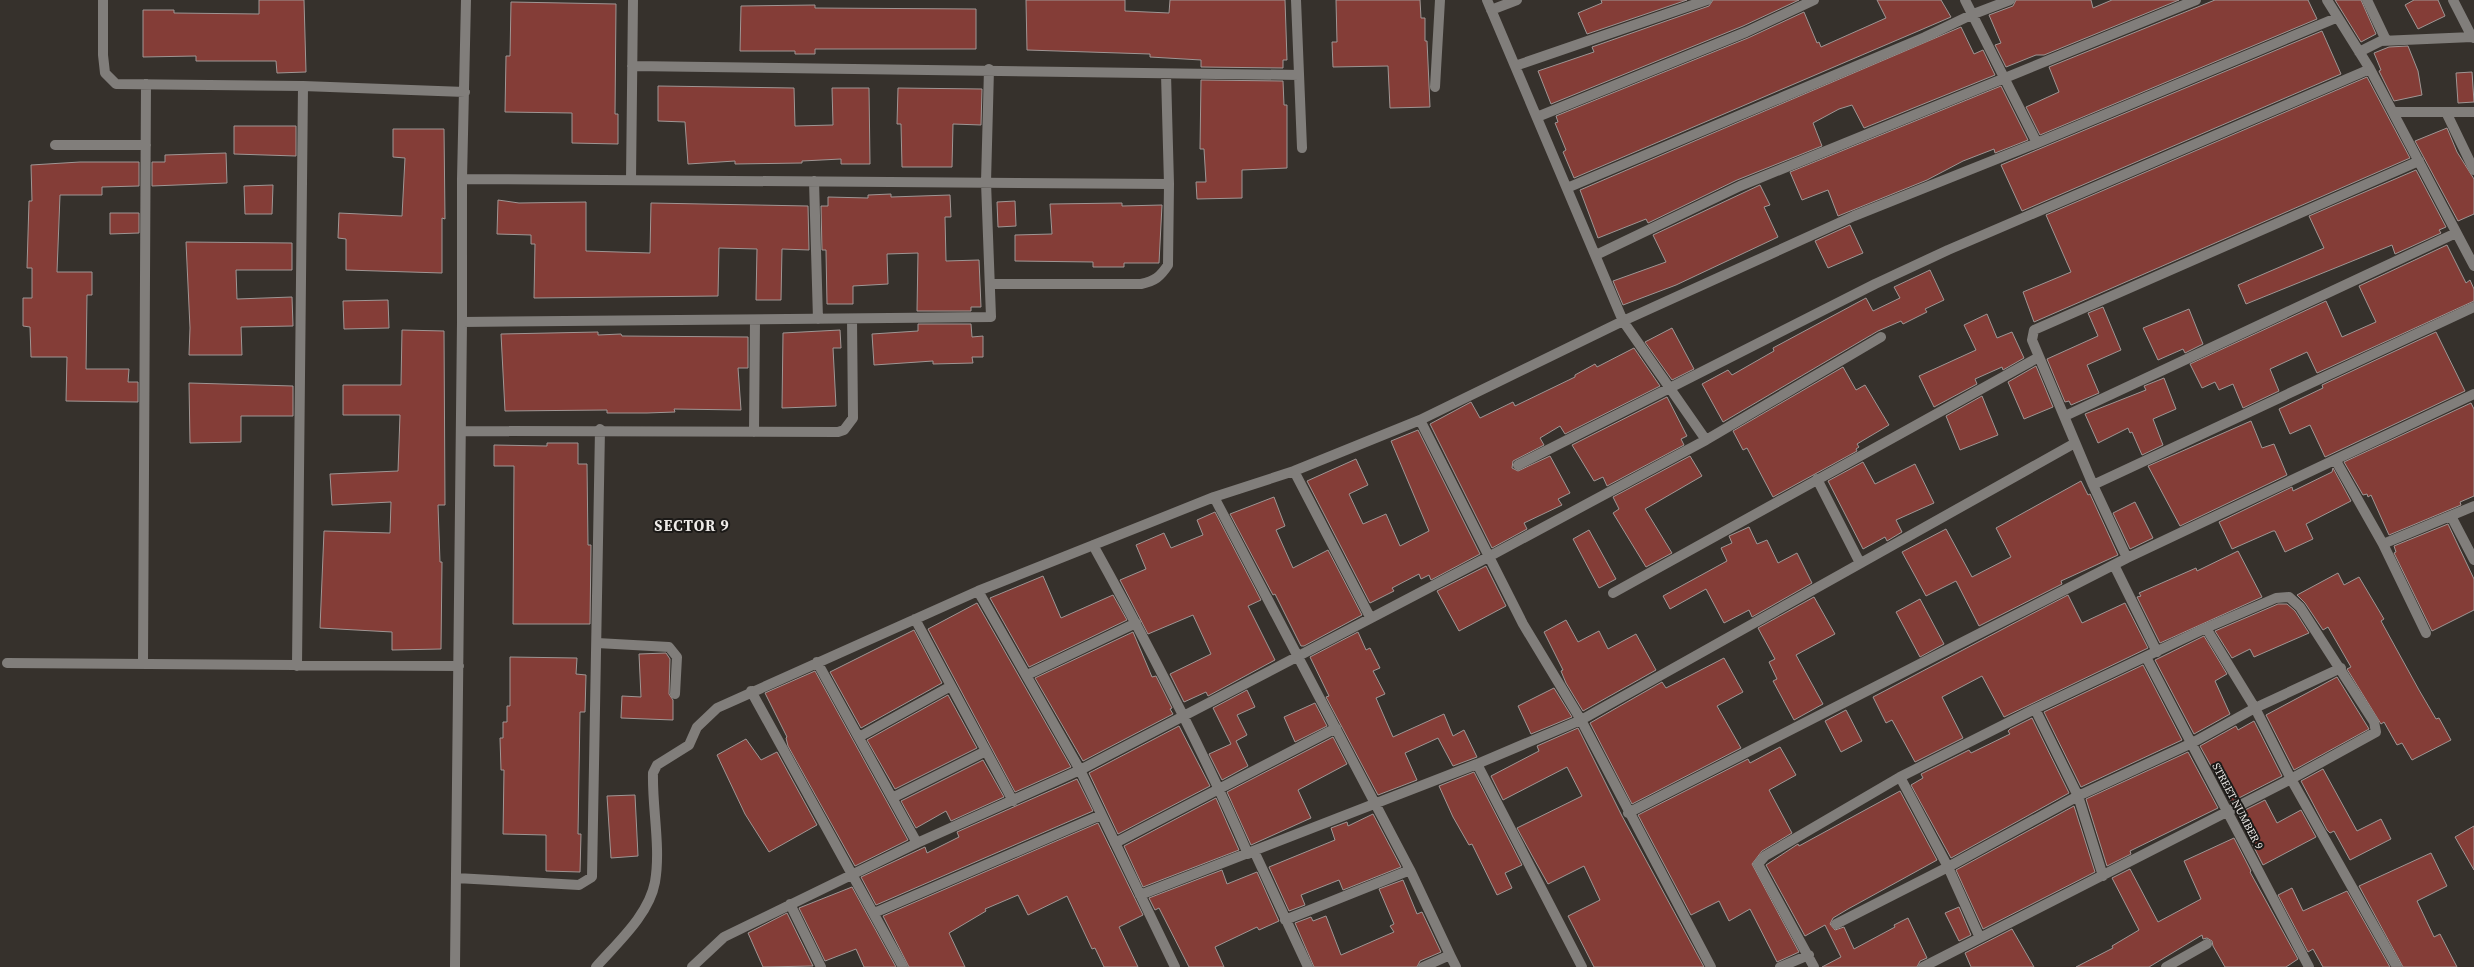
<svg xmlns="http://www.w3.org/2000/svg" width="2474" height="967" viewBox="0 0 2474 967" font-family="'Source Serif 4',serif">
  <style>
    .building { fill: #843d37; stroke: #9f9694 }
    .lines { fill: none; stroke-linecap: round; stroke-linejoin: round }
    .minor { stroke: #817e7b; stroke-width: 10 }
    .labels { text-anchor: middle; stroke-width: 4; stroke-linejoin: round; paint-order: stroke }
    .street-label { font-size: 11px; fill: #edeae7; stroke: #1b1917 }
    .district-label { font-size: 15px; font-weight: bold; letter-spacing: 1px; fill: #edeae7; stroke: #1b1917 }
  </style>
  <rect width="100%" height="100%" fill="#36312c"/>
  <path class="building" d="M259 0H304L306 72 277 73 276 61H196V56L143 57V10H174V13L259 14Z
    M1026 0H1125V11L1169 13 1170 0H1285L1287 60H1283V68L1201 67V60L1150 57V54L1027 50Z
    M1336 0H1420L1421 18H1425V41H1427L1430 107 1390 108 1388 66 1333 67 1332 42H1337Z
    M1601 0H1687L1587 34 1578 13 1602 3Z
    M1713 0H1799L1743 26 1551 104 1538 71 1594 52 1592 47 1709 6Z
    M1877 0H1941L1951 17 1574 178 1563 152 1566 150 1555 123 1558 122 1556 116 1748 38 1804 12 1817 43 1819 42 1821 47 1886 18Z
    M2016 0H2091L2093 8 2112 0H2179L2044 55H2036L2006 67 1995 45 2001 43 1989 15 2013 6Z
    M2215 0H2308L2317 19 2040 135 2026 107 2059 92 2049 67Z
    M2335 0H2361L2376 34 2361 42Z
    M2414 0H2438L2445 16 2418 29 2405 5Z
    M511 2 616 4 615 114H618V144L572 143V113L505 112 506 56H510Z
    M815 5V8L976 9V49H815V54H795V51H740L741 6Z
    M1961 27 1974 54 1983 50 1995 75 1864 128 1852 105 1839 109 1813 123 1822 146 1737 180 1648 223 1646 219 1598 238 1580 190Z
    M2322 31 2341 74 2022 211 2001 165Z
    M2408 46 2418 71 2422 95 2394 101 2379 71 2381 70 2374 53 2389 47Z
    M2472 72 2474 102 2458 103 2456 73Z
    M2367 77 2410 158 2034 322 2023 292 2071 272 2046 215Z
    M1201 80 1283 81 1284 105H1287V168L1242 170V198L1197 199 1196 182H1206L1204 149H1200Z
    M658 86 794 88 795 126 833 125 832 88H869L870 164H841V159L802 161V163L735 164V161L688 164 685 122 658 121Z
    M2001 86 2028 140 1995 153 1994 149 1963 161 1927 180 1838 216 1828 190 1802 200 1790 172Z
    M898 88 982 89 981 125 953 124 952 167H902L901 124H897Z
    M234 126H296V156L234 154Z
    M2447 128 2457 152 2474 179V214L2458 221 2415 141Z
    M393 129H444L445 219 442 218V273L346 270V239L338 238 339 213 402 216 405 158 393 157Z
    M226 153 227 183 152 186V162H165V155Z
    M80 162H139V186L102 187V195H60L57 272H92V295H87L86 369H129L128 382H138V402L66 401 67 357H31L30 327 23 326V298H32V268H27L29 201H32L31 165Z
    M2416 170 2446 227 2439 230 2441 233 2395 254 2392 245 2246 304 2238 285 2324 248 2309 216Z
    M273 185 272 214H245L244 186Z
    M1760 185 1770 205 1764 207 1778 237 1676 285 1623 305 1613 281 1666 262 1653 235Z
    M891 194V197L950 195 951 217H945L946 261 979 260 981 307H971V311H917L918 253 887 254 888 284 853 286V304H827L826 250H822L821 206H828V197L868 198V195Z
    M498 200 519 203 586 202V251L650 253 651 203 808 206 809 250 782 249 781 300H756L757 249 719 248 718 296 534 298 535 244H531V235L497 234Z
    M1015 201 1016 226 998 227 997 202Z
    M1122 203V206L1162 205 1159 263H1124V267H1093V262L1015 261V235L1052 234 1050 204Z
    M110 213H139V233L110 234Z
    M1850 225 1863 253 1828 268 1815 241Z
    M186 242 292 243V270H236L237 299 292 297 293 326 241 327 242 355H189L190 328Z
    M2447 245 2466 283 2470 280 2474 289V301L2317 373 2307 352 2270 369 2279 391 2243 408 2233 384 2219 390 2215 382 2202 388 2190 364 2326 301 2342 337 2376 322 2359 286Z
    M1930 270 1944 300 1925 309 1927 312 1903 324 1901 321 1878 331 1723 422 1702 384 1728 370 1732 375 1774 351 1773 348 1866 298 1873 311 1900 298 1894 287Z
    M388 300 389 328 344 329 343 301Z
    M2103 307 2121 350 2087 365 2099 393 2071 405 2069 401 2065 402 2047 359 2098 336 2088 313Z
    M2189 309 2203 344 2185 353 2183 349 2158 360 2143 328Z
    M1987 314 1997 338 2012 332 2024 358 2003 370 2002 367 1975 379 1977 384 1934 407 1919 376 1976 350 1964 325Z
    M918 324H971L972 337 983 336V357H972L973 363 933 364V361L874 365 872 334 918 331Z
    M1672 328 1694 369 1672 380 1645 342Z
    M402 330 444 331 445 505H438L440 562H442L441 649 392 650V632L320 628 324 531 390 533 391 502 332 505 330 474 398 471 400 415H343V385H401Z
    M840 330 841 348H833L836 406 782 408 783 333Z
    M598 332V335L621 334 622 336 748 337V368H738L741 410 674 409 675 412 647 413H607V410L505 411 501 334Z
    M2436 332 2465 391 2325 457 2310 425 2290 434 2279 409 2323 388 2322 385Z
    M1634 348 1660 386 1565 434 1560 426 1540 438 1544 445 1513 461 1512 468 1518 471 1550 456 1570 493 1558 499 1562 505 1524 523 1527 529 1492 548 1430 424 1471 402 1480 418 1513 402 1515 406 1575 377V375L1595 364 1597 367Z
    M2036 366 2053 407 2024 419 2008 382Z
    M1843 367 1856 390 1865 385 1889 425 1857 444 1859 447 1856 449 1857 451 1773 497 1747 448 1743 450 1733 431Z
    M2164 378 2176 409 2153 419 2163 445 2142 455 2132 432 2130 433 2128 428 2098 443 2085 414 2146 390 2144 386Z
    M189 383 293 386V416H241V442L190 443Z
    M1982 396 1998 435 1960 450 1946 416Z
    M1667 397 1687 436 1681 439 1684 445 1607 486 1603 477 1594 481 1572 445Z
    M2471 403 2474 409V496L2460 502 2461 505 2389 535 2371 495 2368 497 2367 494 2363 495 2344 462Z
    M2251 421 2262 448 2274 444 2287 475 2180 526 2148 466Z
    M1418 430 1480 554 1431 580 1429 575 1421 579 1419 574 1392 588 1394 591 1370 603 1307 481 1356 459 1368 485 1349 494 1363 524 1386 514 1400 546 1429 531 1391 441Z
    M547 443H578V464H587L588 545H591L590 624H513L514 466H494V445L547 446Z
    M1690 456 1702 476 1645 509 1672 553 1646 567 1613 513 1619 509 1613 497Z
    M1863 462 1875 484 1915 464 1934 503 1896 520 1902 532 1887 541 1885 537 1863 549 1828 481Z
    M2333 468 2351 501 2306 524 2313 539 2285 552 2275 531H2273L2232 549 2219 522 2292 487 2293 491 2332 472Z
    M2081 481 2088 495 2090 494 2118 555 2061 581 2062 584 1979 626 1956 581 1926 596 1902 552 1946 529 1972 577 2011 557 1996 528Z
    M1274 497 1285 526 1276 530 1293 568 1328 550 1362 615 1304 646H1301L1275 594 1273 595 1230 514Z
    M2135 502 2153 538 2130 549 2113 513Z
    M1215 512 1261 600 1248 606 1275 660 1208 696 1206 692 1184 702 1170 674 1211 654 1193 615 1148 634 1120 580 1146 569 1136 545 1164 533 1171 548 1203 535 1197 520Z
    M2448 524 2474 579V610L2432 631 2394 553 2396 552 2394 546Z
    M1749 527 1757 544 1767 540 1778 563 1797 553 1812 583 1752 617 1749 610 1724 623 1706 589 1670 609 1663 596 1727 561 1721 548 1732 543 1729 536Z
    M1589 530 1616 579 1599 588 1573 539Z
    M2238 551 2262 597 2160 643 2137 597 2141 596 2139 593 2196 568 2197 571Z
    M1486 566 1506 606 1459 631 1437 591Z
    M2338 573 2344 585 2359 577 2384 619 2381 621 2419 690 2436 719 2439 718 2451 740 2412 760 2402 743 2397 745 2384 722 2381 724 2347 669 2351 667 2328 627 2323 630 2305 603 2297 595Z
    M1043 576 1061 618 1113 595 1127 620 1029 667 990 598Z
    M2068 595 2082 623 2125 603 2148 648 2004 717 1982 676 1942 697 1963 738 1915 762 1892 720 1886 723 1873 697Z
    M1814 597 1835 634 1796 655 1823 704 1794 720 1773 681 1777 679 1769 662 1775 659 1758 628Z
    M1920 599 1944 644 1920 657 1896 612Z
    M977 603 1071 767 1015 792 928 629Z
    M2287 604 2295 611 2309 633 2254 657 2250 649 2232 658 2215 631 2278 604Z
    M1566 620 1578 642 1599 631 1608 649 1636 634 1656 670 1583 711 1566 683 1561 671 1563 670 1544 632Z
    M914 630 942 683 861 728 830 672Z
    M1133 632 1152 677 1156 676 1172 708 1170 709 1173 714 1083 761 1035 678Z
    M1358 632 1366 650 1370 648 1380 668 1373 671 1385 694 1376 698 1393 737 1444 714 1453 736 1464 730 1477 757 1453 766 1438 738 1405 753 1417 780 1378 795 1326 697 1329 696 1310 657Z
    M2204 636 2227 674 2215 681 2230 714 2194 734 2155 660Z
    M666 653 670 659 669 694 673 700V720L621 718 622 696 641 697 639 654Z
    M510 657 577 658 576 674 586 675 585 712H580L578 834H581L580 872 546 871V835L503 834 504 770H501L500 738H503V722H507V706H510Z
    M1724 658 1743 692 1717 706 1741 748 1632 804 1590 723 1662 682 1666 688Z
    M2143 665 2182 740 2081 787 2044 712Z
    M815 671 908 840 855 866 788 746 786 738 787 737 765 693Z
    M2337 677 2369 729 2294 770 2266 715Z
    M1554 688 1572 717 1531 734 1518 706Z
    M1247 690 1255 707 1237 715 1247 735 1236 741 1248 766 1222 780 1209 754 1231 744 1213 708Z
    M948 695 977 748 895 789 867 740Z
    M1315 703 1327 726 1295 742 1284 717Z
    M1846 710 1862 741 1841 752 1825 721Z
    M2032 718 2069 793 1951 858 1911 785 1923 778 1921 774 1969 750 1971 753 2010 734 2008 731 2010 729Z
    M2254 721 2282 776 2231 802 2200 746 2236 726 2238 730Z
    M1179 726 1210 786 1118 834 1089 773Z
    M1578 728 1622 816 1704 967H1594L1568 916 1600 900 1584 866 1548 884 1534 859 1517 828 1582 796 1567 767 1503 800 1491 776 1539 751 1537 746Z
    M1333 737 1347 764 1298 790 1311 818 1251 845 1227 792Z
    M746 739 761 760 777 752 817 825 769 852 745 814 717 755Z
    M1780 747 1796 775 1769 790 1792 833 1762 851 1752 864 1799 952 1777 962 1750 909 1729 921 1719 901 1691 915 1638 815 1748 759 1750 763Z
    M2188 752 2218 808 2130 851 2131 854 2107 866 2086 799Z
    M983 760 1004 797 951 821 946 811 916 828 901 801Z
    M2323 769 2357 831 2381 819 2391 839 2350 860 2334 831 2330 833 2327 830 2301 781Z
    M1474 772 1522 865 1505 873 1512 888 1497 895 1472 844 1469 845 1453 817 1439 786Z
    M1077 779 1093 811 876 905 861 877 925 847 927 853 959 837 957 832Z
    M1900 791 1937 860 1848 909 1833 918 1830 924 1835 930 1844 927 1854 949 1895 927 1894 925 1908 918 1927 958 1920 961 1917 967H1822L1841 957 1825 925 1805 936 1766 865 1798 844 1799 846Z
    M635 795 638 856 611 858 607 796Z
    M1216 798 1239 850 1143 887 1124 846Z
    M2265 800 2277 823 2301 810 2316 837 2263 865 2237 814Z
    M2074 806 2095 872 1983 929 1956 870Z
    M1373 814 1401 867 1343 890 1339 880 1301 895 1305 905 1289 911 1269 867 1335 840 1331 828 1347 822 1348 826Z
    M1098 823 1143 915 1119 927 1138 967H1104L1095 948 1092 949 1067 896 1028 915 1018 895 985 909 986 911 949 933 965 967H909L883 916Z
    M2474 826V870L2455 837Z
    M2234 838 2251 871 2250 872 2298 959 2286 967H2225L2213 946 2212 941 2207 938 2203 939 2202 935 2149 967H2076L2113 948 2112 946 2139 930 2112 878 2130 869 2158 922 2201 899 2184 861Z
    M2431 853 2447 886 2417 901 2434 937 2440 934 2457 967H2403L2359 886Z
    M1222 870 1227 884 1257 872 1279 921 1259 930 1257 927 1215 947 1224 967H1189L1159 908 1155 910 1149 898Z
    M1403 880 1417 914 1422 912 1441 952 1420 961 1417 967H1314L1295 923 1311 917 1313 921 1326 916 1341 955 1394 932 1390 926 1394 924 1379 889Z
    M852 887 896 967H864L856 949 825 961 799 908Z
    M2292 888 2303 911 2347 891 2390 967H2323L2313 949 2308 952 2278 895Z
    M1959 907 1971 935 1959 941 1945 913Z
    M787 913 813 966 763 967 748 933Z
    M2012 929 2034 967H1971L1965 953Z"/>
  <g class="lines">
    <path class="minor" d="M103 0V55L105 73 116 84 303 86 465 92
      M1296 0 1302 148
      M1487 0 1623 321 1706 440
      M1965 0 2037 143
      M2327 0 2370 69 2474 266
      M2367 0 2386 40
      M2453 0 2472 37 2474 38
      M1491 10 1517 0
      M2359 52 2381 41 2472 37
      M632 66 1299 75
      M1515 66 1707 0
      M1435 87 1440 0
      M2394 112H2474
      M2446 112 2474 170
      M1537 117 1746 32 1814 0
      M55 145H146
      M462 179 1169 184 1166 74
      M631 180 633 0
      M814 181 818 319
      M1567 188 1925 37 1971 15 2010 0
      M1596 255 1740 186 2196 0
      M990 284H1141C1155 281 1160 277 1168 265L1169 184
      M462 322 991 317 986 182 989 69
      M2065 416 2456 233
      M1420 420 1523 624 1581 720 1711 967
      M461 431 838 432 844 430 853 418 852 319
      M754 432 755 320
      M2336 461 2383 544 2426 633
      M1518 465 1875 284 1948 250 2370 69
      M1294 471 1370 617
      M1817 479 1860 563
      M2093 485 2474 307
      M1214 497 1410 870 1450 955 1423 967
      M2451 516 2474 560
      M2383 544 2474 506
      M1093 545C1149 646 1202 748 1248 854
      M2127 558 2093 485 2032 340 2034 330 2419 161
      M2114 565 2157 652
      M978 591 1080 770 1175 967
      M1613 593 2039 357
      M915 619 1013 801
      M2206 628 2255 708 2291 779 2397 967
      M597 643 669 647 677 657 675 694
      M2146 657 2309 967
      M817 662 917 843
      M7 663 459 666
      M143 664 146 84
      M297 666 303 86
      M1027 675 1136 623
      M751 691 903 967
      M2035 709 2078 796 2103 876
      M859 737 951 686
      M1477 764 1582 967
      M1900 777 1948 867 1980 938
      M892 798 986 751
      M1628 813 2127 558 2474 394
      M1115 843 1336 728
      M1254 851 1308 967
      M456 878 579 885 592 877 600 429
      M1140 895 1477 764 1581 720 2075 443
      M790 904 821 967
      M874 913 1101 815
      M1285 920 1410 870
      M1836 924 1948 867 2078 796 2192 743 2255 708 2341 668
      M1450 955 1456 967
      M455 967 462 322V179L466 0
      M596 967C617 943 649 915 655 882 661 847 652 808 653 773L657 765 689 745 697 727 717 708 978 591 1214 497 1294 471 1420 420 1623 321 1854 216 2037 143 2336 18
      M692 967 724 937 917 843 1080 770 1490 556 1706 440 1881 337
      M1780 967 1809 955
      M1814 967 1760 868 1758 864 1765 856 1900 777 2035 709 2206 628 2276 598 2289 597 2300 607 2374 722 2376 732 2291 779 1923 967
      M2166 967 2207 944"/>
  </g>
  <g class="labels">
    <g class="street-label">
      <text transform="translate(2238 806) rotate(62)" y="4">STREET NUMBER 9</text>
    </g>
    <g class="district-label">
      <text x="692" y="531">SECTOR 9</text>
    </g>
  </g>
</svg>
